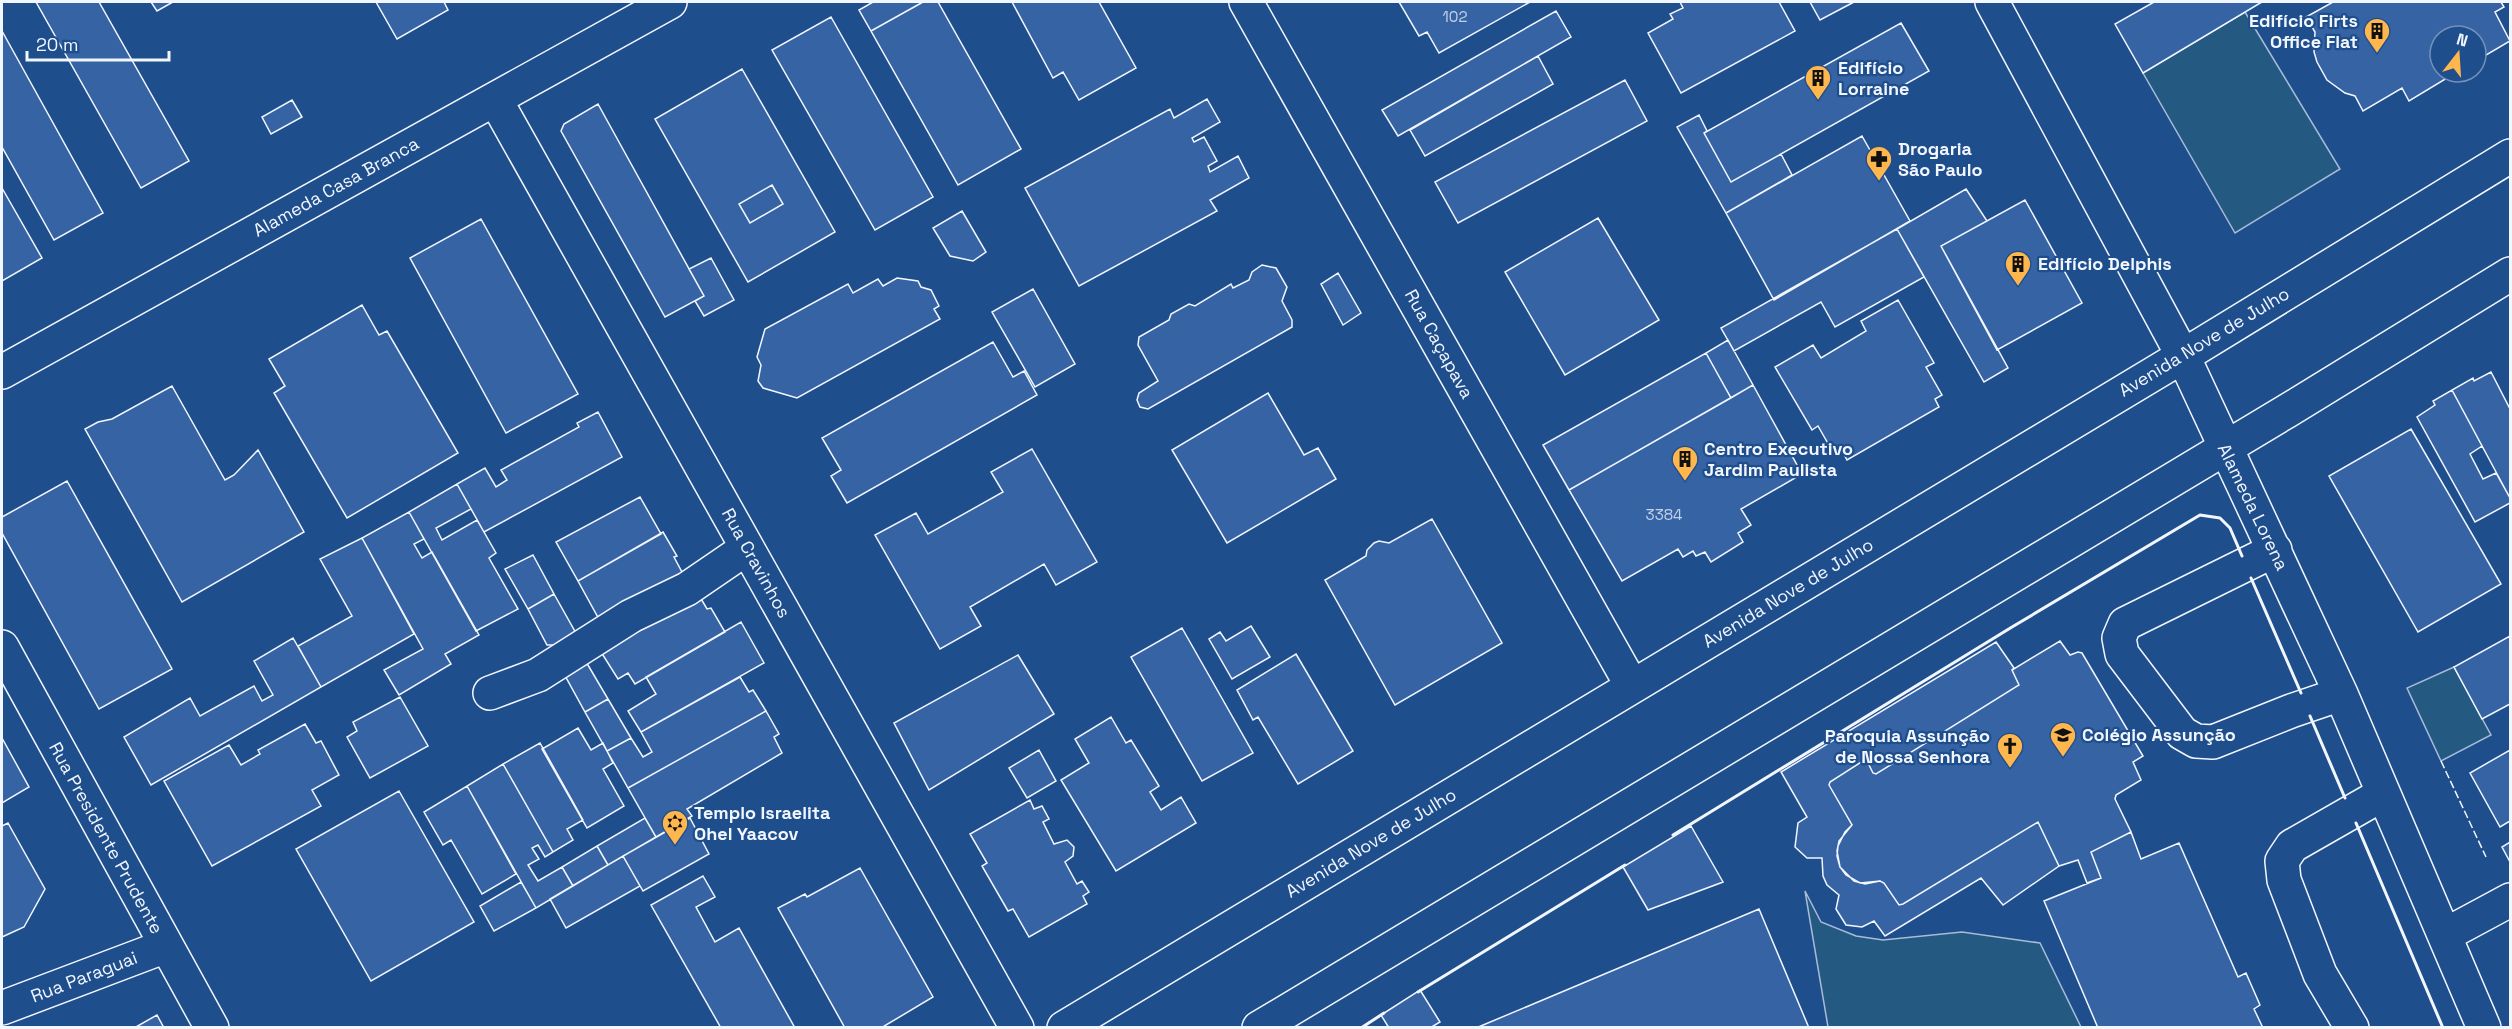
<svg xmlns="http://www.w3.org/2000/svg" width="2512" height="1029" viewBox="0 0 2512 1029" font-family="'Space Grotesk',sans-serif">
  <style>
    .green { fill: #245a82; stroke: #a8bbd7; stroke-width: 1.5 }
    .building { fill: #3563a3; stroke: #f2f6ff; stroke-width: 1.5 }
    .lines { fill: none; stroke-linecap: round; stroke-linejoin: round }
    .minor-casing { stroke: #f2f6ff; stroke-width: 36 }
    .major-casing { stroke: #f2f6ff; stroke-width: 36 }
    .minor { stroke: #1f4e8c; stroke-width: 33 }
    .major { stroke: #1f4e8c; stroke-width: 33 }
    .fence { stroke: #f2f6ff; stroke-width: 1.5; stroke-dasharray: 8 3; stroke-linecap: butt }
    .wall { stroke: #f2f6ff; stroke-width: 3 }
    .labels { text-anchor: middle; stroke-width: 4.5; stroke-linejoin: round; paint-order: stroke }
    .number-label { font-size: 15px; fill: #c3d1e8 }
    .poi-label { font-size: 18px; font-weight: bold; fill: #f2f6ff; stroke: #1f4e8c; text-anchor: start }
    .street-label { font-size: 18px; fill: #f2f6ff; stroke: #1f4e8c }
  </style>
  <rect width="100%" height="100%" fill="#1f4e8c"/>
  <path class="green" d="M2245 12 2340 169 2235 233 2143 73Z
    M2454 667 2491 735 2441 761 2407 688Z
    M1805 891 1821 922 1856 936 1883 940 1962 932 2040 943 2081 1027H1828Z"/>
  <path class="building" d="M36 2H99L189 161 141 188Z
    M151 2H173L157 11Z
    M376 2H444L448 10 397 39Z
    M873 2H923L871 31 859 10Z
    M923 2H938L1021 149 958 185 871 31Z
    M1012 2H1099L1136 68 1079 100 1063 72 1053 78Z
    M1399 2H1530L1439 53 1427 32 1419 36Z
    M1680 2H1779L1795 31 1681 93 1648 33 1673 19 1670 14 1683 8Z
    M1810 2H1854L1820 20Z
    M2154 2H2262L2143 73 2115 24Z
    M2333 2H2501L2504 7 2495 12 2510 41 2476 61V36H2440V72H2457L2409 101 2402 88 2363 111 2355 96 2345 93 2327 80 2317 62 2314 52 2315 32 2306 17Z
    M1556 11 1571 37 1398 136 1382 110Z
    M831 17 933 197 875 230 772 50Z
    M1901 23 1929 71 1731 182 1704 133Z
    M2 31 103 213 54 240 2 147Z
    M1538 56 1553 84 1425 156 1410 130Z
    M742 69 835 232 748 282 655 119Z
    M1625 80 1647 121 1458 223 1435 182Z
    M1207 99 1220 122 1192 138 1194 142 1204 137 1217 161 1208 166 1210 172 1238 156 1249 178 1210 200 1217 211 1079 286 1025 188 1170 109 1174 118Z
    M292 100 302 117 271 134 262 117Z
    M598 104 704 296 665 317 561 131 564 124Z
    M1699 115 1707 131 1704 133 1731 182 1781 154 1792 175 1726 213 1677 127Z
    M1862 136 1910 221 1774 300 1726 213Z
    M772 185 783 204 750 223 739 204Z
    M2 188 42 258 2 281Z
    M1966 189 1987 221 1941 246 2008 368 1984 382 1897 229Z
    M2025 200 2082 303 1997 350 1941 246Z
    M962 211 986 252 973 261 950 256 933 228Z
    M1598 218 1659 320 1565 375 1505 272Z
    M481 219 578 394 506 433 410 258Z
    M1897 229 1924 277 1835 327 1821 302 1734 351 1721 328Z
    M711 258 734 300 704 316 695 301 704 296 689 269Z
    M1262 265 1276 268 1287 287 1282 301 1292 320V327L1148 409 1140 407 1137 400 1139 393 1158 381 1138 345 1139 337 1169 320 1171 314 1189 304 1195 306 1231 284 1233 288 1249 280 1252 272Z
    M1338 273 1361 313 1343 325 1321 284Z
    M897 278 918 281 921 287 931 290 939 306 934 309 940 319 797 398 763 388 758 381 761 365 757 357 765 329 848 284 853 293 878 279 883 286Z
    M1033 289 1075 364 1035 387 992 312Z
    M1898 300 1934 363 1926 367 1942 395 1935 399 1939 407 1847 460 1841 449 1834 454 1818 426 1812 430 1775 367 1813 345 1821 358 1866 331 1861 321Z
    M362 305 379 335 387 331 458 453 347 518 274 393 285 386 269 359Z
    M1728 340 1753 385 1731 398 1706 353Z
    M993 342 1013 377 1024 371 1037 395 847 503 831 476 841 470 822 438Z
    M1706 353 1731 398 1569 490 1543 445Z
    M2491 372 2510 409V498L2452 390 2473 378 2474 381Z
    M1753 385 1802 474 1741 509 1751 525 1738 533 1743 542 1711 562 1705 552 1696 556 1693 551 1683 557 1678 549 1622 581 1569 490Z
    M172 386 225 480 234 475 258 450 304 532 182 602 85 429 98 422 112 419Z
    M2452 390 2482 446 2470 454 2483 479 2496 473 2510 498V503L2475 522 2417 417 2435 405 2433 401Z
    M1268 393 1304 455 1318 448 1336 479 1227 543 1172 450Z
    M598 412 622 457 484 532 457 484 485 468 496 487 507 480 501 470 579 427 577 423Z
    M2411 429 2501 584 2418 632 2329 476Z
    M1032 449 1097 562 1056 585 1044 564 970 607 981 626 940 649 875 535 916 513 928 534 1003 492 991 472Z
    M67 481 172 669 99 709 2 533V517Z
    M457 484 471 509 436 528 442 540 477 520 496 553 489 558 518 609 476 631 409 512Z
    M640 497 661 534 578 581 556 542Z
    M409 512 424 539 414 544 422 558 432 552 479 635 445 654 451 664 399 695 384 670 423 649 362 538Z
    M1432 519 1502 643 1395 705 1325 580 1366 556 1367 550 1374 543 1379 541 1389 543Z
    M663 532 677 556 674 557 683 574 600 621 578 581Z
    M362 538 414 634 321 687 298 646 352 616 320 559Z
    M533 555 554 594 528 609 505 569Z
    M554 594 577 635 560 645H547L528 609Z
    M700 597 707 609 711 608 725 632 635 684 628 673 618 679 601 652Z
    M741 622 764 663 641 732 628 711 656 694 646 677Z
    M1251 626 1270 657 1232 679 1209 639 1220 632 1226 641Z
    M1182 628 1253 753 1202 781 1131 657Z
    M2510 636V704L2482 719 2454 667Z
    M293 638 321 687 151 785 124 737 190 698 200 716 254 686 262 701 273 695 254 661Z
    M2060 641 2070 655 2078 652 2082 653 2143 756 2133 762 2141 780 2116 795 2115 799 2131 832 2091 852 2101 878 2087 883 2078 860 2059 866 2038 822 1903 904 1899 905 1884 883 1880 881 1860 883 1846 875 1840 867 1837 851 1839 841 1852 825 1829 785 1830 782 1866 759 1873 773 1876 774 2019 685 2012 670Z
    M1996 642 2014 668 2012 670 2019 685 1876 774 1873 773 1866 759 1830 782 1829 785 1852 825 1845 832 1838 846 1837 856 1840 867 1854 881 1865 884 1880 881 1884 883 1899 905 1903 904 2038 822 2059 866 2003 905 1981 878 1885 936 1874 921 1862 927 1846 925 1836 909 1839 895 1827 885 1823 876 1822 858H1807L1795 847 1798 823 1807 817 1781 772Z
    M1296 654 1353 751 1298 784 1258 717 1253 720 1237 690Z
    M1018 655 1054 714 929 790 894 723Z
    M585 660 608 699 585 712 563 672Z
    M740 677 749 692 753 690 766 711 628 788 607 751 631 738 643 757 652 752 641 732Z
    M400 697 428 746 370 778 347 737 357 731 353 722Z
    M608 699 631 738 607 751 585 712Z
    M766 711 779 734 774 737 782 753 687 809 692 816 656 837 628 788Z
    M1111 717 1126 743 1131 740 1159 786 1150 792 1161 810 1181 797 1196 823 1116 871 1061 780 1089 763 1075 739Z
    M305 724 316 743 321 741 339 775 312 790 321 806 212 866 164 781 229 745 241 765 260 754 258 750Z
    M578 728 591 750 603 743 613 763 603 769 624 806 587 828 542 749Z
    M2 738 29 787 2 803Z
    M540 743 583 820 567 829 573 840 553 852 503 764Z
    M1039 750 1056 781 1027 798 1009 768Z
    M2510 750V821L2500 827 2470 773Z
    M503 764 553 852 545 857 538 845 532 848 539 859 528 865 538 881 562 867 573 886 536 908 467 786Z
    M467 786 516 874 482 894 451 840 443 845 424 812Z
    M399 791 474 922 371 981 296 849Z
    M1030 800 1034 809 1042 806 1049 819 1043 822 1054 844 1067 840 1074 847 1073 856 1065 862 1077 884 1082 881 1089 892 1083 896 1087 904 1029 937 1013 909 1008 911 982 866 987 863 970 834Z
    M645 818 656 837 608 865 597 846Z
    M690 818 709 854 643 891 623 856Z
    M8 823 45 889 24 927 2 937V826Z
    M1691 826 1723 882 1648 910 1623 867Z
    M2131 832 2141 859 2179 843 2238 977 2246 973 2260 1005 2254 1009 2263 1028H2098L2044 901 2101 878 2091 852Z
    M2510 842V862L2502 847Z
    M597 846 608 865 573 886 562 867Z
    M623 856 640 886 566 928 550 899Z
    M860 868 933 997 881 1028H845L778 908 805 894 807 897Z
    M703 876 715 897 696 907 715 942 739 928 795 1028H721L651 905Z
    M521 882 536 908 494 931 480 906Z
    M1759 909 1809 1028H1476Z
    M1420 990 1440 1022 1430 1028H1389L1381 1015Z
    M157 1015 164 1028H134Z"/>
  <g class="lines">
    <g class="minor-casing">
      <path id="minor" d="M1246 2 1632 686
        M1992 2 2183 356 2341 694 2484 1028
        M495 99 1017 1028
        M2 372 670 2
        M2275 550 2125 624 2119 638 2122 654 2182 733 2196 741 2213 742 2291 711 2341 694
        M2 647 212 1028
        M490 693 538 675 631 616 687 589 747 548
        M2445 935 2510 900
        M2 1008 166 946
        M2352 1028 2320 974 2284 880 2282 861 2292 846 2383 794"/>
    </g>
    <g class="major-casing">
      <path id="major" d="M1064 1028 2183 356 2510 156
        M1259 1028 2287 411 2510 274"/>
    </g>
    <use href="#minor" class="minor"/>
    <use href="#major" class="major"/>
    <path class="fence" d="M2251 578 2301 693
      M2012 627 2200 515 2220 518 2230 528 2242 556
      M2310 716 2345 798
      M2441 761 2486 857
      M2356 823 2443 1028"/>
    <path class="wall" d="M2251 578 2301 693
      M2310 716 2345 798
      M2356 823 2443 1028
      M1673 835 2012 627 2200 515 2220 518 2230 528 2242 556
      M1418 992 1625 865
      M1361 1028 1384 1013"/>
  </g>
  <defs>
    <g id="building-pin" transform="scale(1.35)"><path d="M0 17L-7.5 6A9.5 9.5 0 1 1 7.5 6Z" fill="#ffb74d" stroke="#1f4e8c"/><path d="M-4-6H4V6H1V3H-1V6H-4ZM-2.5-4.3h1.7v1.8h-1.7ZM.8-4.3h1.7v1.8H.8ZM-2.5-1h1.7V.8h-1.7ZM.8-1h1.7V.8H.8Z" fill="#111"/></g>
    <g id="pharmacy-pin" transform="scale(1.35)"><path d="M0 17L-7.5 6A9.5 9.5 0 1 1 7.5 6Z" fill="#ffb74d" stroke="#1f4e8c"/><path d="M-2-6h4v4h4v4h-4v4h-4v-4h-4v-4h4Z" fill="#111"/></g>
    <g id="school-pin" transform="scale(1.35)"><path d="M0 17L-7.5 6A9.5 9.5 0 1 1 7.5 6Z" fill="#ffb74d" stroke="#1f4e8c"/><path d="M0-5L7-2L0 1L-7-2ZM-4 1L0 2.5L4 1V4Q0 6-4 4Z" fill="#111"/></g>
    <g id="church-pin" transform="scale(1.35)"><path d="M0 17L-7.5 6A9.5 9.5 0 1 1 7.5 6Z" fill="#ffb74d" stroke="#1f4e8c"/><path d="M-1.2-6h2.4v3.5h3.3v2.4h-3.3V6h-2.4V-.1h-3.3v-2.4h3.3Z" fill="#111"/></g>
    <g id="synagogue-pin" transform="scale(1.35)"><path d="M0 17L-7.5 6A9.5 9.5 0 1 1 7.5 6Z" fill="#ffb74d" stroke="#1f4e8c"/><path d="M0-6.5L5.6 3.2H-5.6ZM0 6.5L5.6-3.2H-5.6Z" fill="#111"/></g>
  </defs>
  <g fill-rule="evenodd">
    <use href="#building-pin" x="2377" y="31"/>
    <use href="#building-pin" x="1818" y="78"/>
    <use href="#pharmacy-pin" x="1879" y="159"/>
    <use href="#building-pin" x="2018" y="264"/>
    <use href="#building-pin" x="1685" y="459"/>
    <use href="#school-pin" x="2063" y="735"/>
    <use href="#church-pin" x="2010" y="746"/>
    <use href="#synagogue-pin" x="675" y="823"/>
  </g>
  <g class="labels">
    <g class="number-label">
      <text x="1455" y="22">102</text>
      <text x="1664" y="520">3384</text>
    </g>
    <g class="poi-label">
      <text x="2358" y="27" text-anchor="end">Edifício Firts<tspan x="2358" dy="21">Office Flat</tspan></text>
      <text x="1838" y="74">Edifício<tspan x="1838" dy="21">Lorraine</tspan></text>
      <text x="1898" y="155">Drogaria<tspan x="1898" dy="21">São Paulo</tspan></text>
      <text x="2038" y="270">Edifício Delphis</text>
      <text x="1704" y="455">Centro Executivo<tspan x="1704" dy="21">Jardim Paulista</tspan></text>
      <text x="2082" y="741">Colégio Assunção</text>
      <text x="1990" y="742" text-anchor="end">Paroquia Assunção<tspan x="1990" dy="21">de Nossa Senhora</tspan></text>
      <text x="694" y="819">Templo Israelita<tspan x="694" dy="21">Ohel Yaacov</tspan></text>
    </g>
    <g class="street-label">
      <text transform="translate(336 187) rotate(-29)" y="6">Alameda Casa Branca</text>
      <text transform="translate(2204 342) rotate(-31)" y="6">Avenida Nove de Julho</text>
      <text transform="translate(1439 344) rotate(61)" y="6">Rua Caçapava</text>
      <text transform="translate(2253 507) rotate(64)" y="6">Alameda Lorena</text>
      <text transform="translate(756 563) rotate(61)" y="6">Rua Cravinhos</text>
      <text transform="translate(1788 593) rotate(-31)" y="6">Avenida Nove de Julho</text>
      <text transform="translate(106 838) rotate(61)" y="6">Rua Presidente Prudente</text>
      <text transform="translate(1371 843) rotate(-31)" y="6">Avenida Nove de Julho</text>
      <text transform="translate(84 977) rotate(-21)" y="6">Rua Paraguai</text>
    </g>
  </g>
  <rect width="2512" height="1029" fill="none" stroke="#f2f6ff" stroke-width="6"/>
  <g transform="translate(2458 54) rotate(17)"><circle r="28" fill="#1f4e8c" stroke="#7391ba" stroke-width="1.5"/>
  <path d="M0-4.5L10 22L0 15L-10 22Z" fill="#ffb74d"/>
  <text y="-9" font-size="16" font-weight="bold" text-anchor="middle" fill="#f2f6ff">N</text>
  </g>
  <path d="M27 51v9h142v-9" fill="none" stroke="#f2f6ff" stroke-width="3"/>
  <text x="36" y="51" font-size="18" fill="#f2f6ff" stroke="#1f4e8c" stroke-width="4.5" paint-order="stroke">20 m</text>
</svg>
